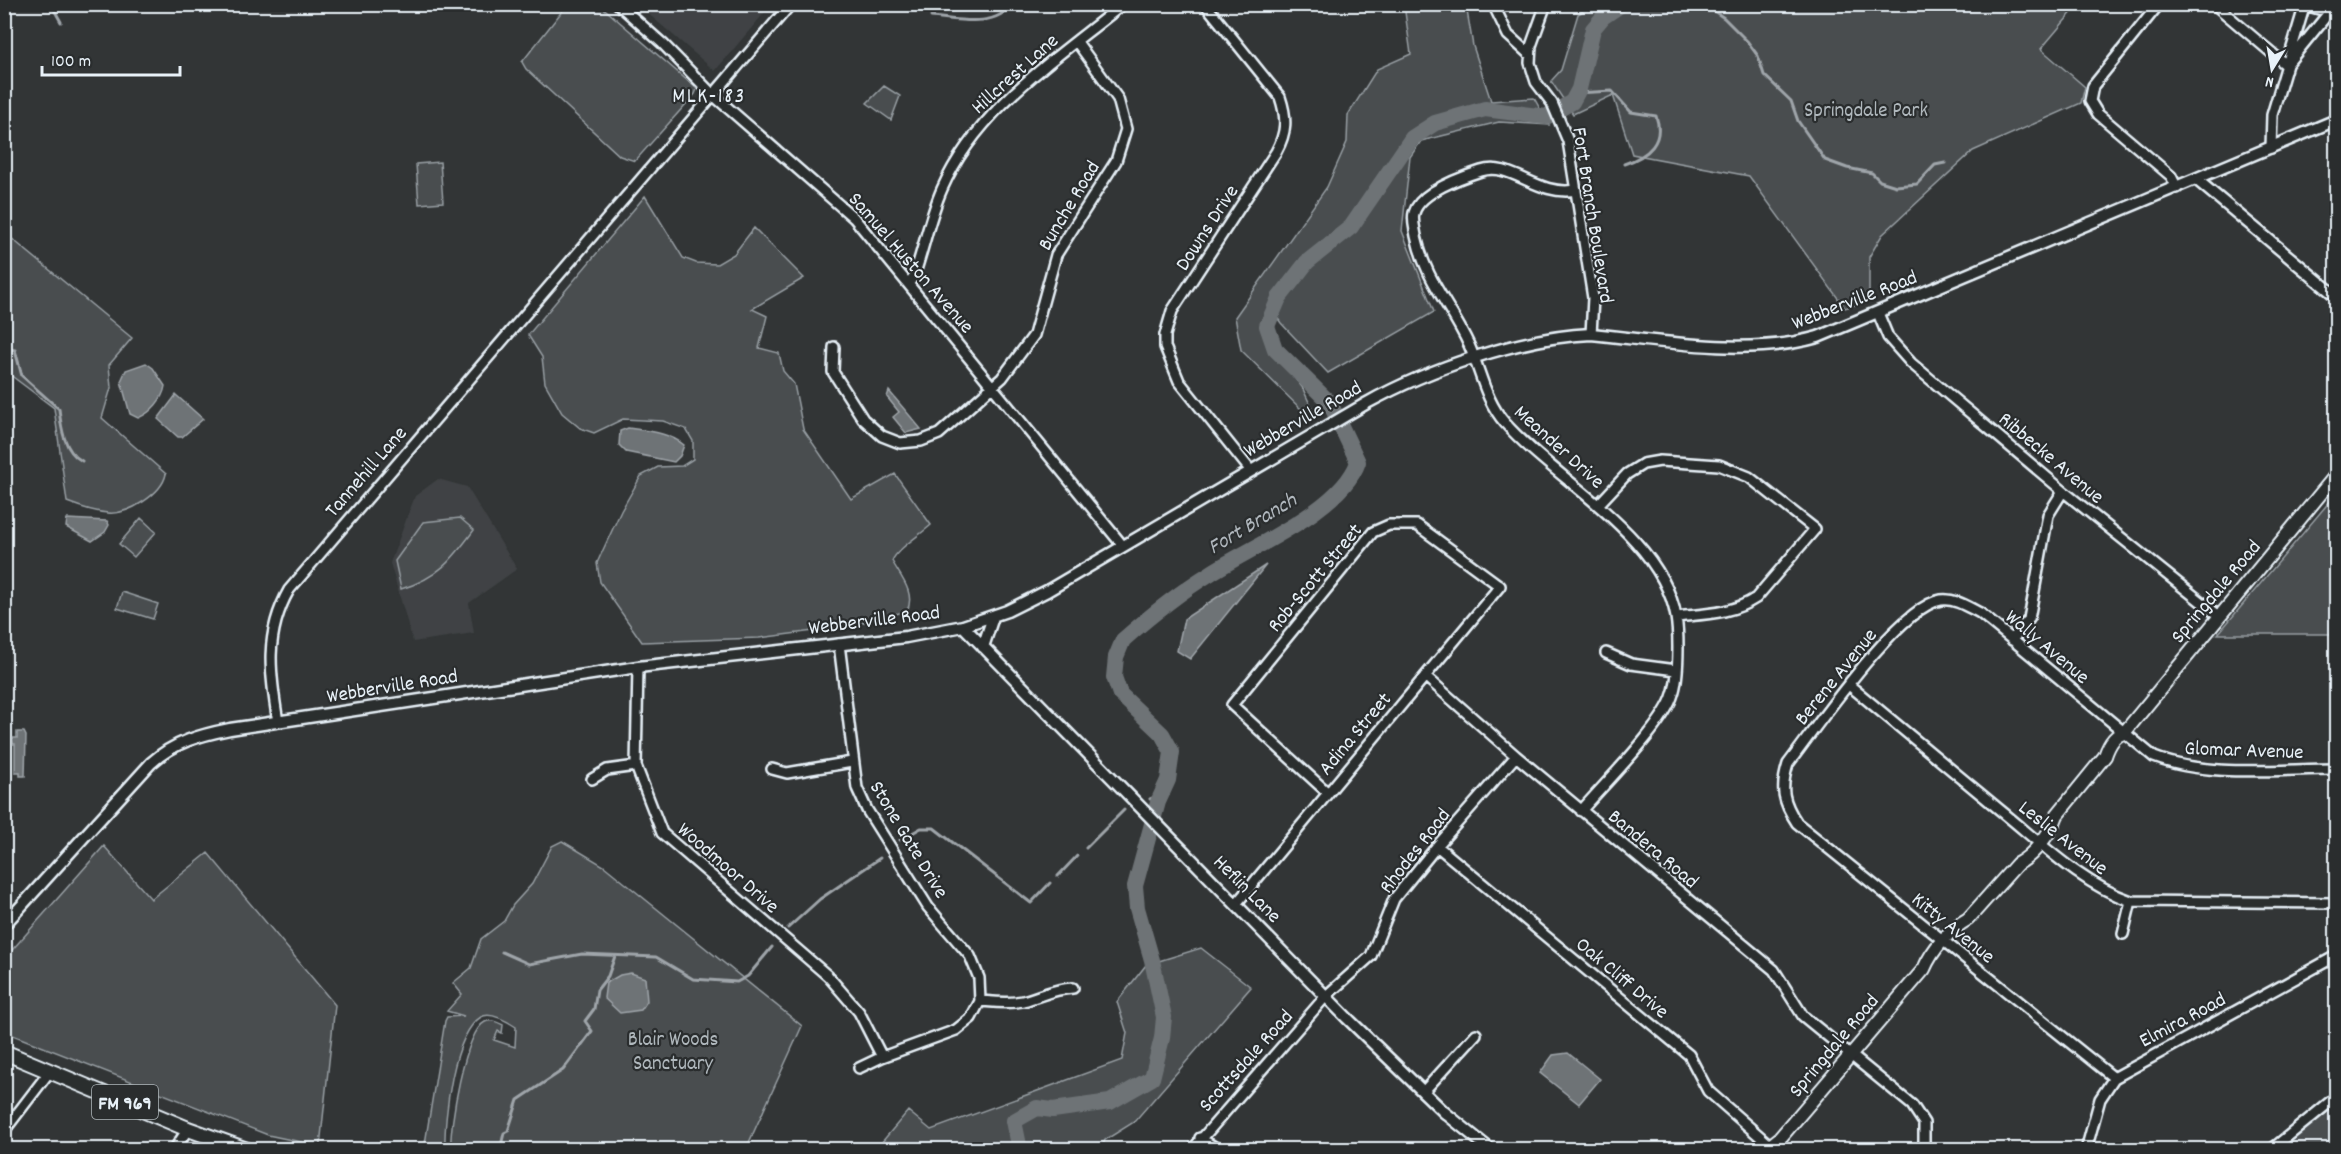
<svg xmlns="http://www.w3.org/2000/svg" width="2341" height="1154" viewBox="0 0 2341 1154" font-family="Dekko,sans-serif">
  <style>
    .built { fill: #3f4244 }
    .green { fill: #494d4f; stroke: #989fa4; stroke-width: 1.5 }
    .water { fill: #6e7376; stroke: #9fa5aa; stroke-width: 1.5 }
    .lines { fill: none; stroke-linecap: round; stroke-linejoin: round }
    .stream { stroke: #9fa5aa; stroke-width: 3 }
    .river { stroke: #6e7376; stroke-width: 16 }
    .minor-casing { stroke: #e8f1f8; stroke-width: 14 }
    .tertiary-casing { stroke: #e8f1f8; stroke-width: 15 }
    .secondary-casing { stroke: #e8f1f8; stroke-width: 16 }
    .primary-casing { stroke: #e8f1f8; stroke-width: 18 }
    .minor { stroke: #2a2d2e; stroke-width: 9 }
    .tertiary { stroke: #2a2d2e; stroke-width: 10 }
    .secondary { stroke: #2a2d2e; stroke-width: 12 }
    .primary { stroke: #2a2d2e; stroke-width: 14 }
    .labels { text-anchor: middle; stroke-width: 4.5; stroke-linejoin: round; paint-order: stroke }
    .shield { fill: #2a2d2e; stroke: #afb6bb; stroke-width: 1.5 }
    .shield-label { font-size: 20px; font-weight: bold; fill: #e8f1f8 }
    .street-label { font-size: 21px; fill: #e8f1f8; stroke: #2a2d2e }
    .park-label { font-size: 21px; fill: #b0b8bd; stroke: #2a2d2e }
    .neighbourhood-label { font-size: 22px; letter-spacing: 1.5px; fill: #e8f1f8; stroke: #2a2d2e }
    .water-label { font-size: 22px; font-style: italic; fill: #b1b8be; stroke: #2a2d2e }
  </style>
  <rect width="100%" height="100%" fill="#323536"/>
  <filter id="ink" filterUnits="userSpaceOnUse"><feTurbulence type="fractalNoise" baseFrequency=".0167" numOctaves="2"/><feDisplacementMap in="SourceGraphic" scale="12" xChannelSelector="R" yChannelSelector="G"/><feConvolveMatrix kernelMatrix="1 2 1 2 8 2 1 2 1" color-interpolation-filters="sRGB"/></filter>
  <g filter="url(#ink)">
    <path class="built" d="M638 5H771L715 71Z
      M438 479 467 487 517 569 469 603 474 633 413 642 390 563 415 496Z"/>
    <path class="green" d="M2079 4 2041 49 2085 87 2081 103 1973 151 1882 235 1869 257V301L1845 308 1749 176 1632 154 1613 95 1573 114 1551 81 1561 70 1578 14 1592 5Z
      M567 5H600L697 89 695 94 635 161 620 156 526 69 522 62Z
      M1404 5H1466L1473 46 1491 101 1534 98 1549 125 1499 122 1421 141 1410 157 1402 231 1434 312 1328 373 1281 323 1270 307 1263 326 1270 349 1302 387 1315 415 1311 419 1241 350 1235 317 1327 187 1347 142 1348 115 1377 69 1411 54Z
      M884 86 900 96 891 120 867 103Z
      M440 162 443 202 419 204 416 164Z
      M645 196 683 258 696 263 717 264 734 254 754 228 804 278 752 309 767 316 759 348 779 353 783 371 794 384 803 429 851 499 895 474 931 525C920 535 897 549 892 561 900 576 916 593 907 611L845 627 759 638 642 642 600 582 597 563 621 511 641 476 658 467 682 466 693 459V441L686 429 663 421 623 419 594 433 580 428 562 413 545 383 542 357 528 335Z
      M5 233 132 338 109 365 111 388 102 418 166 474C162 494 128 515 108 513 94 512 80 507 67 502L54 408 5 371Z
      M2336 494V634H2218Z
      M141 518 156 532 134 557 119 544Z
      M460 518 474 530C452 560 438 578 401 589L395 561 423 522Z
      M122 592 158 604 153 619 117 608Z
      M562 841 604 866 802 1026 746 1149H451C449 1127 465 1032 485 1022 492 1019 497 1022 503 1025L502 1033 498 1031 494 1040 515 1047 516 1027C507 1021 491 1011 481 1017 453 1034 444 1117 445 1149L424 1150 445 1021 447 1017 464 1016 447 1011 462 994 453 983 471 968 481 939 504 921 513 905 532 884 552 846Z
      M104 846 151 899 208 853 335 1005 320 1146 268 1135 5 1032V958Z
      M1201 948 1251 987 1134 1122 1105 1140 1101 1149H876L908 1111 931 1130 1122 1060 1127 1033 1117 1002 1146 965Z
      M2334 1107 2336 1111V1149H2280Z"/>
    <path class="water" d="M146 363 153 368 165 386C163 399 151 413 138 418L130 414 121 381 126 370Z
      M889 391 921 429 906 433 893 417 899 412 887 397Z
      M176 395 203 419 182 437H178L158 419Z
      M628 428C647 431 669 432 684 445L680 456 674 462 626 452 619 445 620 431Z
      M67 519 107 521 109 525 105 532 92 541 66 527Z
      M1266 565 1190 659 1177 651 1184 619Z
      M17 732H24L26 736 25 776H20V772H15V744H13L12 738H17Z
      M631 973 645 978 647 1001 641 1010 620 1013 604 998 606 983 620 975Z
      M1568 1053 1600 1079 1579 1104 1540 1073 1553 1055Z"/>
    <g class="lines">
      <path class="stream" d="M51 4 61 22
        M1704 4 1724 18 1747 41 1758 56 1764 75 1791 101 1798 121 1825 160 1847 168 1872 173 1880 181 1896 186 1917 184 1935 165 1945 163
        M931 17C957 19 995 29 1012 4
        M1577 93 1612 91 1631 112 1656 116C1665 142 1648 156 1624 164
        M4 348 15 350 22 376 59 409C61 427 64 452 82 461
        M1150 799 1161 795
        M900 840 921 828H934L1031 903 1050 883
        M1086 848 1124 810
        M1058 876 1077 856
        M788 928 820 899 880 858
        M502 952 529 964 582 954 656 957 693 979 737 982 748 976 772 947
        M500 1150 504 1133 508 1131 518 1100 563 1070 592 1031 585 1021 594 1009 597 990 608 976 615 956"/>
      <path class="river" d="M1020 1150 1014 1121 1037 1108 1053 1110 1110 1102 1152 1078 1162 1038 1164 1017 1152 960 1137 908 1135 886 1158 802 1168 780 1172 752 1162 734 1120 694 1114 677 1116 657 1123 640C1150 616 1180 592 1211 573 1253 546 1342 509 1358 462L1330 403 1275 349 1267 326 1279 298 1307 262 1351 227 1412 138 1435 123 1485 109 1546 117 1572 102 1579 89 1593 29 1603 17 1622 4"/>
      <g class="minor-casing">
        <path id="minor" d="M618 4 663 44 713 95 854 218 1123 546
          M1205 4 1280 97C1287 118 1287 132 1276 152L1172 311 1165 335V347L1179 381 1251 471
          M1493 4 1508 35 1530 55
          M1546 4 1531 46 1530 63 1536 82 1552 103 1568 141 1593 298 1591 334
          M2159 4 2093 86 2090 101 2098 114 2171 176 2177 188
          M2214 4 2286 65
          M2305 5 2319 9 2335 6
          M2288 63 2336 4
          M2271 148 2272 115 2305 4
          M1576 190C1536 197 1512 161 1481 171 1462 177 1420 192 1414 213 1412 220 1415 229 1416 236 1426 282 1450 304 1469 345 1481 372 1485 400 1505 423 1556 481 1662 535 1676 617 1679 635 1679 677 1673 694 1665 724 1604 784 1581 811
          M909 283 914 276C924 247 930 216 942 189 977 109 1057 58 1123 4
          M1878 313 1888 337 1911 363 2063 491 2219 616
          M834 347 833 372 863 419 882 436 900 443 921 441 939 434 1002 378 1034 335 1056 255 1116 161 1126 129 1118 99 1077 42
          M1598 505 1627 474 1643 464 1660 461 1719 465 1749 477 1815 529 1756 598C1732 614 1704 614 1676 617
          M2012 640 2029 619 2048 515 2063 491
          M839 644 857 788 867 810 928 907 970 956 979 978 980 1001
          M1606 653 1631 664 1676 670
          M638 667 636 766 662 833 828 976 859 1012 882 1057
          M1425 676 1516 756 1774 970 1803 1016 1912 1105 1924 1123V1150
          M1849 685C1899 727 1950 768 2000 810 2041 843 2081 884 2131 901L2336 903
          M278 722C270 674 264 634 289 590L791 4
          M772 769 787 773 852 762
          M592 779 607 770 636 766
          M1437 846 1689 1055 1708 1091 1772 1147
          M1236 904 1500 586 1417 525H1389L1373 532 1232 705 1328 793
          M2123 934 2131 901
          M859 1068 882 1057 956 1030 971 1018 980 1001C994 1002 1009 1004 1023 1001 1042 996 1052 989 1073 988
          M2114 1078 1797 823C1783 802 1780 789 1788 764 1815 729 1899 606 1941 600 1955 598 1968 607 1980 613L2154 757C2208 778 2279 769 2336 769
          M1423 1092 1476 1034
          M4 1131 50 1071
          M1200 1138 1219 1150
          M174 1150 188 1129
          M1192 1150 1326 996 1371 956 1394 899 1437 846 1516 756
          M2086 1150 2100 1099 2114 1078 2336 956
          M2271 1150 2336 1097"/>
      </g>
      <g class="tertiary-casing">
        <path id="tertiary" d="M2197 180 2336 296
          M963 626 1347 1018 1444 1112 1491 1150
          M983 647 993 617
          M4 925 151 763C174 742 200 735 230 729L638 667 906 637 963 626 1007 611 1047 591 1367 403C1428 369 1521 337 1591 334 1663 341 1747 357 1818 337L2336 120"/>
      </g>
      <g class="secondary-casing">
        <path id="secondary" d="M1765 1150 1780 1138 1924 969C1932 950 1950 929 1968 919L2017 864C2033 856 2051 833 2057 815L2105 756C2108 747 2114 735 2124 733L2336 475"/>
      </g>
      <g class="primary-casing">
        <path id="primary" d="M4 1052 188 1129 247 1150"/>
      </g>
      <use href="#minor" class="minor"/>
      <use href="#tertiary" class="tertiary"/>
      <use href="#secondary" class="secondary"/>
      <use href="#primary" class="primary"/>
    </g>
  </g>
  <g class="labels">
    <rect class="shield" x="92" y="1085" width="66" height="34" rx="4.5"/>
    <g class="shield-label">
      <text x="125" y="1109">FM 969</text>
    </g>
    <g class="street-label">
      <text transform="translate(1014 73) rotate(-42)" y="7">Hillcrest Lane</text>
      <text transform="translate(1068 205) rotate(-59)" y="7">Bunche Road</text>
      <text transform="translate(1594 215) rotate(81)" y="7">Fort Branch Boulevard</text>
      <text transform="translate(1206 227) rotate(-57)" y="7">Downs Drive</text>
      <text transform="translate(912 262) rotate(49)" y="7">Samuel Huston Avenue</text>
      <text transform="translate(1854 299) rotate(-21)" y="7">Webberville Road</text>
      <text transform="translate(1302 418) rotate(-30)" y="7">Webberville Road</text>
      <text transform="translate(1560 446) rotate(42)" y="7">Meander Drive</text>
      <text transform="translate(2052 457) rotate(40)" y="7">Ribbecke Avenue</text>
      <text transform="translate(365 471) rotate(-49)" y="7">Tannehill Lane</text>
      <text transform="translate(1314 577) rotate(-50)" y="7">Rob-Scott Street</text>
      <text transform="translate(2215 591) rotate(-50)" y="7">Springdale Road</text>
      <text transform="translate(874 619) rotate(-7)" y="7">Webberville Road</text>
      <text transform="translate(2048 646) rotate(40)" y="7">Wally Avenue</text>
      <text transform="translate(1835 676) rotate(-51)" y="7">Berene Avenue</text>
      <text transform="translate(392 685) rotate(-9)" y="7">Webberville Road</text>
      <text transform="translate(1354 733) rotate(-50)" y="7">Adina Street</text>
      <text transform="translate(2244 749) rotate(2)" y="7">Glomar Avenue</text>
      <text transform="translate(2064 837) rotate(38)" y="7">Leslie Avenue</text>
      <text transform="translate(910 839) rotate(59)" y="7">Stone Gate Drive</text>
      <text transform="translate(1654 848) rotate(40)" y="7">Bandera Road</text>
      <text transform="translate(1414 850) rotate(-52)" y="7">Rhodes Road</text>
      <text transform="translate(729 867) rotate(41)" y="7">Woodmoor Drive</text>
      <text transform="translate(1248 888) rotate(45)" y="7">Heflin Lane</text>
      <text transform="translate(1954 927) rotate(39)" y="7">Kitty Avenue</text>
      <text transform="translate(1623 977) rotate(40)" y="7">Oak Cliff Drive</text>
      <text transform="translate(2182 1019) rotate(-28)" y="7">Elmira Road</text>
      <text transform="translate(1833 1045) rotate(-50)" y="7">Springdale Road</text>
      <text transform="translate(1245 1060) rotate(-48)" y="7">Scottsdale Road</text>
    </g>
    <g class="park-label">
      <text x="1866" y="116">Springdale Park</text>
      <text x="673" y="1045">Blair Woods<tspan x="673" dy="24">Sanctuary</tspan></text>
    </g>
    <g class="neighbourhood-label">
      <text x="709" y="102">MLK-183</text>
    </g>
    <g class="water-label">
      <text transform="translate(1251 522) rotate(-31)" y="8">Fort Branch</text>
    </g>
  </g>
  <rect width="2341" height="1154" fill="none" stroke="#2a2d2e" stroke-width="24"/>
  <rect x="12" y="12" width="2317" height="1130" fill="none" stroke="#e8f1f8" stroke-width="2" filter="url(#ink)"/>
  <g transform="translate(2272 69) rotate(191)" stroke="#2a2d2e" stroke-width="4.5" paint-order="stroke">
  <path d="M0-4.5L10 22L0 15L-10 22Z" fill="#e8f1f8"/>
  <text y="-9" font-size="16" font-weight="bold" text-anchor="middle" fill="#e8f1f8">N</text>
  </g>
  <path d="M42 66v9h138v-9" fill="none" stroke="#e8f1f8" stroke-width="3"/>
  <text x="51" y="66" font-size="18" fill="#e8f1f8" stroke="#2a2d2e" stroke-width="4.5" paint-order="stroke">100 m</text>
</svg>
